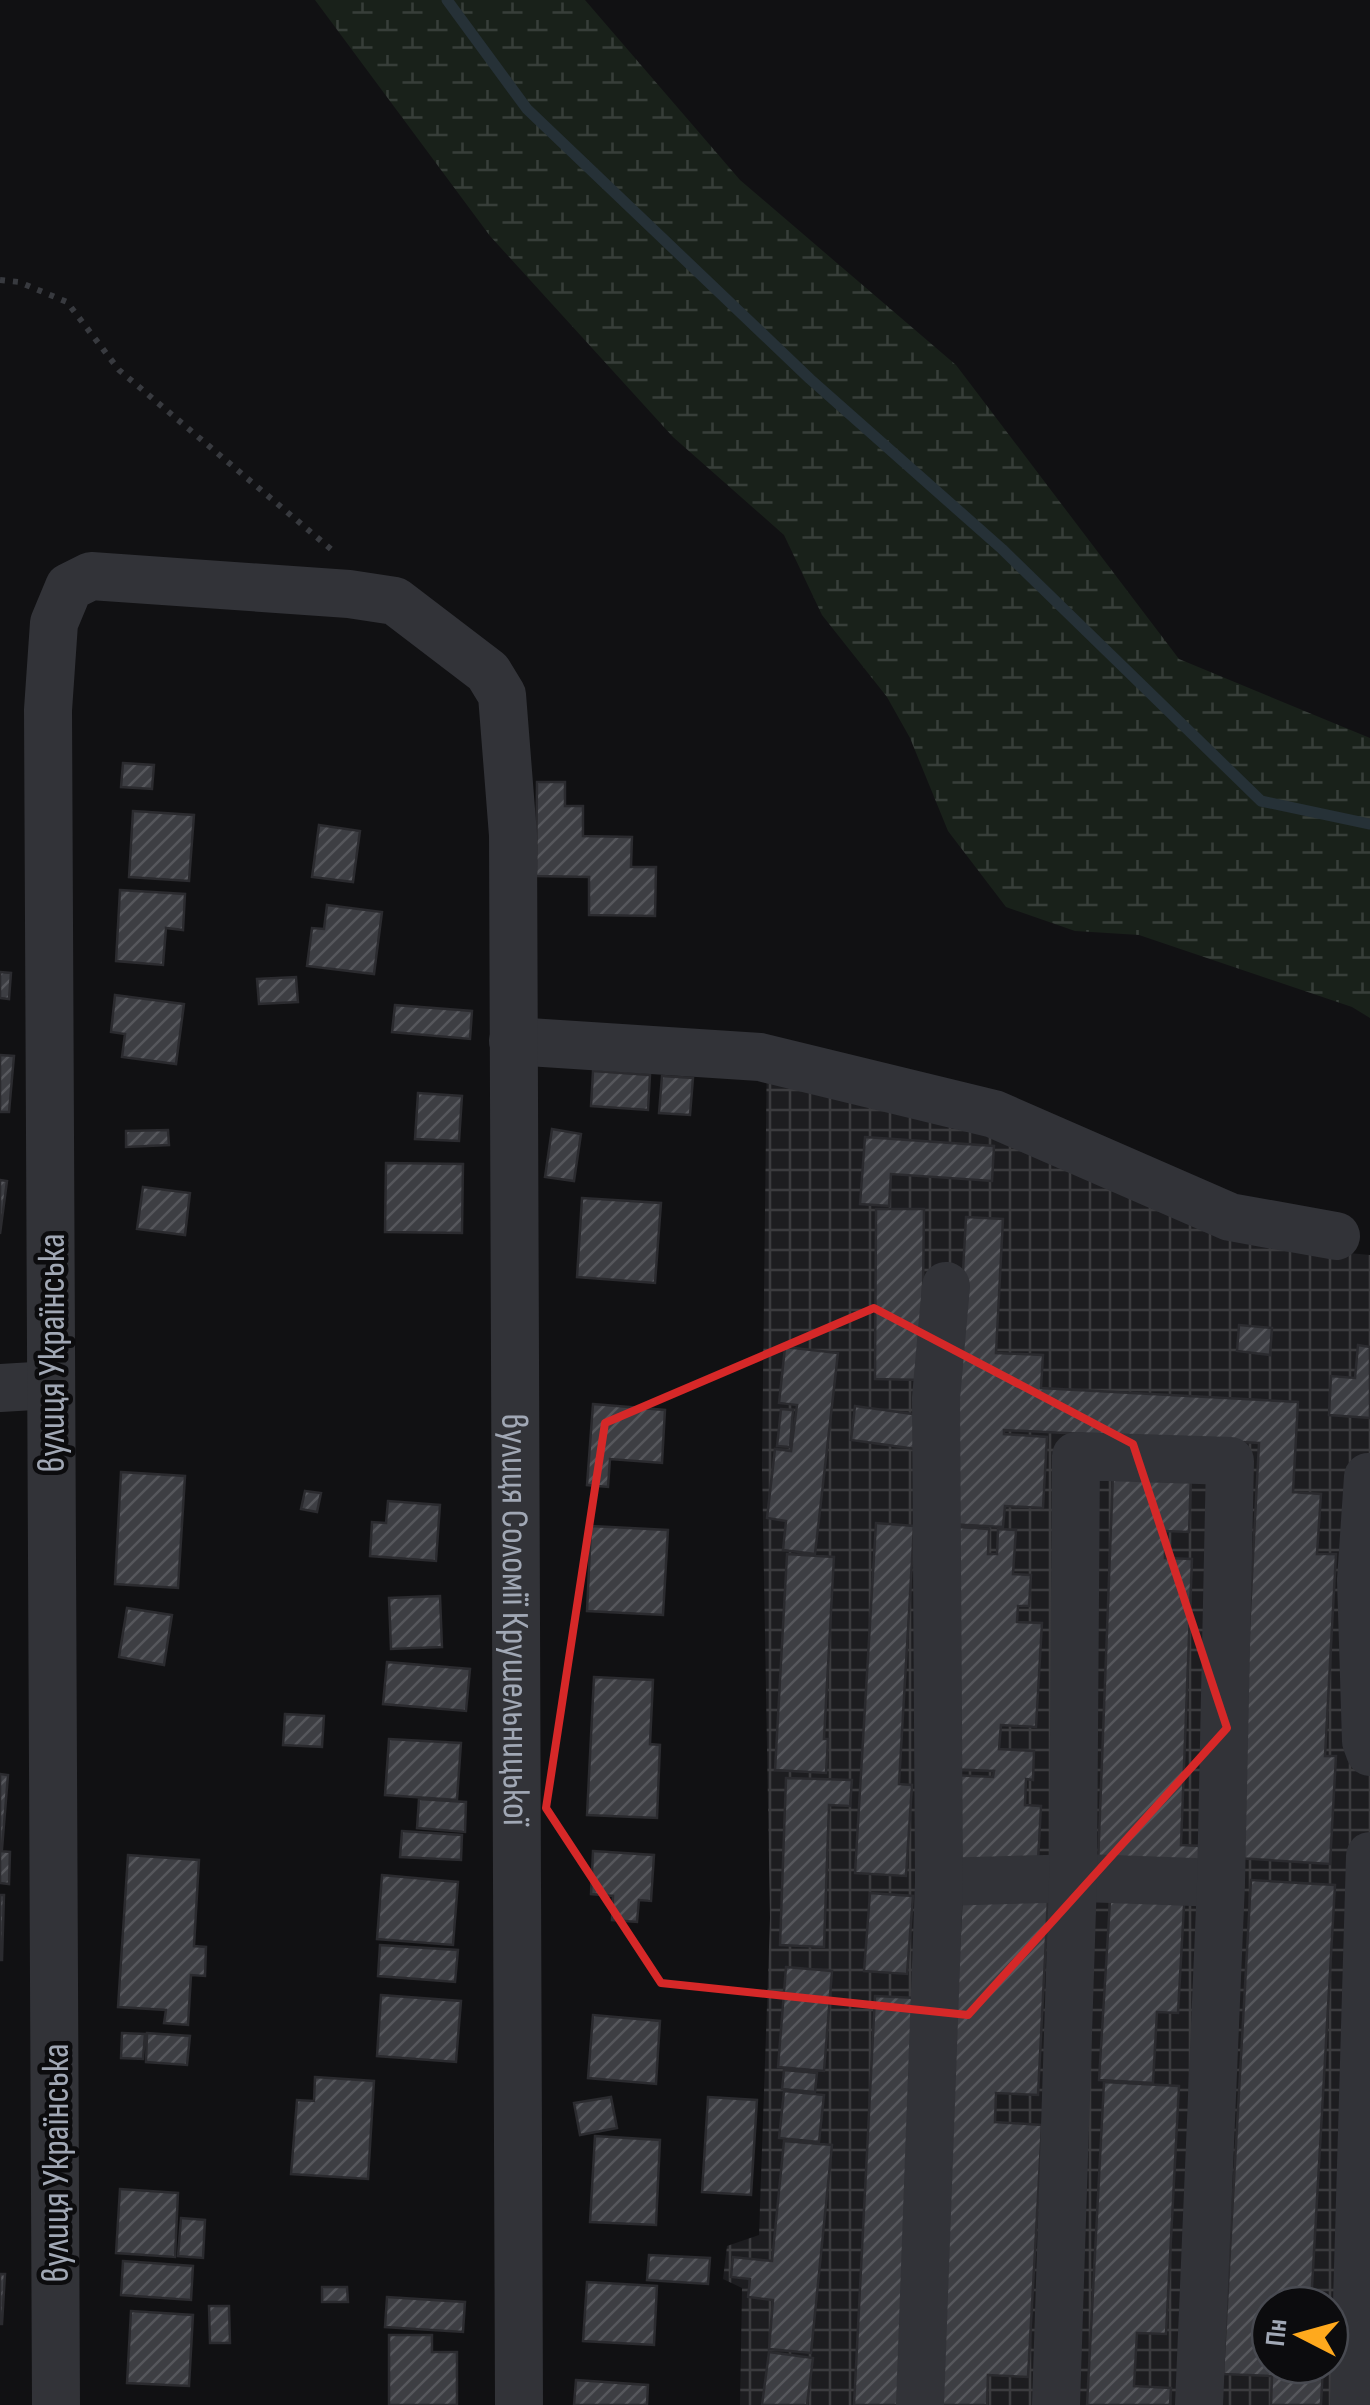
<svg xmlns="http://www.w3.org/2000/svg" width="1370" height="2405" viewBox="0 0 1370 2405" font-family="'Sofia Sans Condensed',sans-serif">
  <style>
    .industrial { fill: url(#industrial-grid); fill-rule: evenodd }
    .wetland { fill: url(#wetland-marsh) }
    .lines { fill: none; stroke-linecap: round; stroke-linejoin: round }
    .stream { stroke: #263137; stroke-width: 11 }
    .building { fill: url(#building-hatch); stroke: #2b2b2f; stroke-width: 2.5 }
    .path { stroke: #383a3f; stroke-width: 6; stroke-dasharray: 5 8; stroke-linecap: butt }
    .minor { stroke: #323338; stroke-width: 48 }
    .marked { fill: none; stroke: #d62828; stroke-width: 8; stroke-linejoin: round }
    .labels { text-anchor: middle; stroke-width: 9; stroke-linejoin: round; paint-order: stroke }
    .street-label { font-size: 38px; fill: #a1a8b5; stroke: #0c0c0e }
  </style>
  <defs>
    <pattern id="industrial-grid" width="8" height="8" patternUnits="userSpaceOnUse" patternTransform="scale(2.5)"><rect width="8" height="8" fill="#1d1d20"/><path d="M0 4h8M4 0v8" fill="none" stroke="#3b3b3e"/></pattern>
    <pattern id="wetland-marsh" width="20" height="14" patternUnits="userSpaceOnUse" patternTransform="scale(2.5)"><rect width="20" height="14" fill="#19211a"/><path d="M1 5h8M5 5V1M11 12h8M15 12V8" fill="none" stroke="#373e39"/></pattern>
    <pattern id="building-hatch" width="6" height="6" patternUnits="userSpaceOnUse" patternTransform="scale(2.5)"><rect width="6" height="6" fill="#3d3e43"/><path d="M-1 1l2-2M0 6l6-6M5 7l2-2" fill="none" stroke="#56575c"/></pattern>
  </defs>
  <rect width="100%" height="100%" fill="#111113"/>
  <path class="industrial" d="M767 1043 1283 1247 1370 1255V2405H740L742 2288 723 2279 727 2246 759 2235 770 1918 762 1465ZM1270 2305H1330V2365H1270Z"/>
  <path class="wetland" d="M315 0H585L740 180 956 365 1179 659 1370 738V1018L1352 1007 1139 935 1075 931 1006 907 948 831 910 738 887 697 822 615 784 535 673 437 490 236Z"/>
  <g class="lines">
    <path class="stream" d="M447 0 527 109 810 379 1002 549 1261 801 1370 824"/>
  </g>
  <path class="building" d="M123 763 154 765 152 789 121 787Z
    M537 782H565V806H583V836L632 837 631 867H656L655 916 589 915V877L536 876Z
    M133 811 194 815 189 881 129 877Z
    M319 825 360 831 353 882 312 877Z
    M120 890 185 894 183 930 166 928 163 965 116 961Z
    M327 905 382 912 374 974 307 966 312 928 324 929Z
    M0 972 11 973 9 999 0 998Z
    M296 977 298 1002 259 1004 257 979Z
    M115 995 184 1004 176 1064 122 1057 125 1034 111 1032Z
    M395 1005 472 1011 470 1039 392 1032Z
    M0 1055 14 1056 9 1112H0Z
    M593 1071 650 1075 648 1110 591 1106Z
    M662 1076 693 1078 690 1115 659 1113Z
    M418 1093 462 1096 459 1141 415 1139Z
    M552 1129 581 1134 574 1181 545 1177Z
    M168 1130 169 1145 126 1147V1131Z
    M865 1137 994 1146 992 1181 891 1174 889 1206 860 1204Z
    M386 1163 463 1164 462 1233 385 1232Z
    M0 1180 7 1181 0 1234Z
    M143 1187 190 1193 185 1235 137 1229Z
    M582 1198 661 1203 655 1283 577 1277Z
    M876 1209H924L922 1380 875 1379Z
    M966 1217 1003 1219 996 1353 1043 1355 1041 1388 1298 1402 1293 1492 1321 1494 1317 1554H1336L1325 1756H1336L1330 1864 1237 1858 1259 1443 1004 1430V1434L1047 1437 1043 1508 1005 1506 1003 1527 949 1524Z
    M1239 1325 1272 1328 1270 1355 1237 1351Z
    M1358 1345 1370 1347V1418L1329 1415 1331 1376 1355 1378Z
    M785 1347 838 1353 815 1554 783 1550 786 1521 767 1518 775 1449 791 1451 797 1405 779 1403Z
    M593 1404 665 1410 662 1463 610 1459 608 1487 587 1485Z
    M855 1406 920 1415 916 1449 851 1440Z
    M781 1409 793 1410 790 1447 777 1446Z
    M121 1472 185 1476 178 1588 115 1584Z
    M1113 1474 1191 1477 1189 1532 1165 1531V1558L1192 1559 1181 1845 1202 1846 1201 1868 1098 1864Z
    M305 1491 321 1493 317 1512 301 1509Z
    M388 1501 440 1505 436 1561 370 1556 372 1522 386 1523Z
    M876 1523 914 1526 899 1784 912 1785 906 1876 855 1873Z
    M591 1526 668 1530 663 1615 587 1611Z
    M958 1527 989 1529 988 1554H997L998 1529 1016 1530 1013 1574 1031 1575 1029 1606H1018L1017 1622 1042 1623 1036 1727 1001 1725 999 1749 1034 1751 1033 1780 1026 1779 1025 1805 1041 1806 1038 1861 947 1874 953 1775 993 1777 994 1771 945 1769Z
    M787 1554 834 1557 824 1739H828L826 1773 775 1770Z
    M440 1596 442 1647 391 1649 389 1598Z
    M127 1608 172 1615 164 1665 119 1657Z
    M387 1662 470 1669 466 1711 383 1704Z
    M594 1677 653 1680 650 1744 660 1745 657 1818 587 1815Z
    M285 1714 324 1716 322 1747 283 1745Z
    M389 1739 461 1743 457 1800 385 1795Z
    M0 1774 8 1775 2 1849H0Z
    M786 1778 852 1780 850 1806 829 1805 824 1947 780 1945Z
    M419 1799 466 1802 465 1832 417 1828Z
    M402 1831 462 1835 461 1860 400 1857Z
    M0 1851 10 1852 9 1884 0 1883Z
    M593 1851 654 1855 651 1901 639 1900 637 1922 612 1920 613 1896 591 1894Z
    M128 1855 199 1860 194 1946 206 1947 205 1976 191 1975 188 2025 164 2023 166 2010 118 2007Z
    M382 1875 458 1882 453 1945 377 1939Z
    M1251 1880 1335 1885 1311 2305H1270V2365H1323L1321 2405H1271L1272 2376 1223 2374Z
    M1111 1884 1185 1888 1178 2013 1157 2012 1153 2083 1099 2080Z
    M870 1893 913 1896 907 1974 864 1971Z
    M962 1894 1048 1899 1038 2095 996 2093 995 2122 1042 2125 1028 2377 988 2375 987 2405H934Z
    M0 1895H4L2 1960H0Z
    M380 1945 458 1950 455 1982 378 1976Z
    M786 1967 832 1971 824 2071 778 2067Z
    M381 1995 461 2001 456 2062 377 2056Z
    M875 1996 916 1998 898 2405H854Z
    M593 2015 660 2021 656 2084 588 2078Z
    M122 2033 145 2034 143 2059 121 2058Z
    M147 2033 190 2036 187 2065 146 2062Z
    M784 2070 817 2073 815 2092 782 2089Z
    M315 2077 374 2081 368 2179 291 2174 297 2100 314 2101Z
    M1104 2082 1179 2086 1166 2334 1137 2333 1134 2386 1171 2388 1170 2405H1087Z
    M784 2091 824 2095 819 2142 779 2138Z
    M611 2097 617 2128 580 2135 574 2103Z
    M708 2097 757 2100 751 2195 702 2192Z
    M595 2136 660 2140 656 2225 590 2222Z
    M784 2141 832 2145 811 2353 769 2349 773 2300 748 2297 750 2279 731 2277 733 2257 772 2261Z
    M120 2189 178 2193 175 2257 116 2253Z
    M181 2218 205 2220 203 2258 178 2256Z
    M649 2255 710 2258 708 2284 647 2280Z
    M123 2261 193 2266 191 2300 121 2295Z
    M0 2274H5L2 2324H0Z
    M587 2282 657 2286 654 2345 583 2341Z
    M322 2287H347L348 2302H322Z
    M387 2297 465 2302 463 2332 385 2327Z
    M209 2306H229L230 2343H210Z
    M131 2311 193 2315 189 2386 127 2383Z
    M389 2335H432V2352H457V2405H389Z
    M769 2352 813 2358 807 2405H762Z
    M576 2380 648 2385 647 2405H574Z"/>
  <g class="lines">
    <path class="path" d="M0 280 19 282 67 302 119 370 332 550"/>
    <g class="minor">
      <path d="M513 1041 760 1057 994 1114 1230 1217 1336 1236"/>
      <path d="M0 1388 51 1385"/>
      <path d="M1368 1477 1361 1580 1366 1741 1370 1752"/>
      <path d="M939 1882 1083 1878 1221 1883"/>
      <path id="s1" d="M56 2405 48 710 54 623 69 587 91 576 349 594 395 601 488 672 502 695 513 835 519 2405"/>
      <path d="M920 2405 939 1882 936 1398 946 1286"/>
      <path d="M1056 2405 1073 1879 1076 1456 1230 1461 1221 1883 1199 2405"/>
      <path d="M1354 2405 1370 1856"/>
    </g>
  </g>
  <path class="marked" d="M874 1308 1133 1444 1227 1728 968 2015 661 1983 546 1808 605 1423Z"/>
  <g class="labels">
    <g class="street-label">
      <text transform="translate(51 1353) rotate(-90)" y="13">вулиця Українська</text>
      <text dy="13" stroke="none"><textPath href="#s1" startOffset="3220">вулиця Соломії Крушельницької</textPath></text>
      <text transform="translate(55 2163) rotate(-90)" y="13">вулиця Українська</text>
    </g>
  </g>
  <g transform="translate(1300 2335) rotate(276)"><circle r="48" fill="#0c0c0e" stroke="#484a51" stroke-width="2.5"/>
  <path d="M0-8L18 38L0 25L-18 38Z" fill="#ffa91d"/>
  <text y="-15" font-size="28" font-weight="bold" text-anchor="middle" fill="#a1a8b5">Пн</text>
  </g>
</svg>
